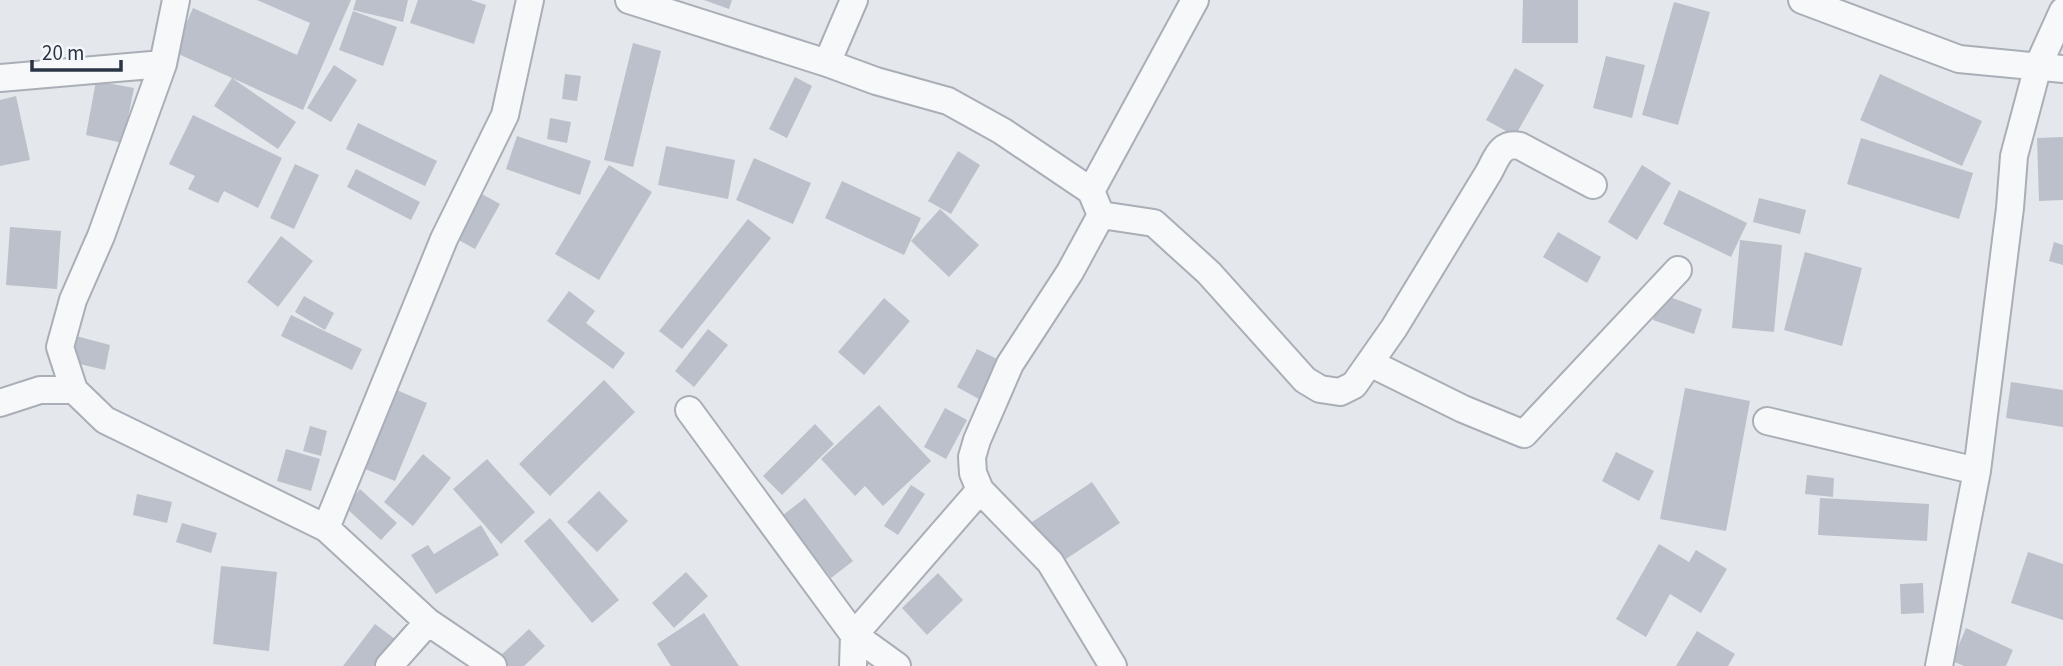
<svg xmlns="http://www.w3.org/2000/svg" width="2063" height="666" viewBox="0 0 2063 666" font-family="'Source Sans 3',sans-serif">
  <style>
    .building { fill: #bbc0ca }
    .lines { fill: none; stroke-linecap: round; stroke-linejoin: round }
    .street-casing { stroke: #a9aeb7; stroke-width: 30 }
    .street { stroke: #f7f8fa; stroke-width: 26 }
  </style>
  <rect width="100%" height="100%" fill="#e4e7ec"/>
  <path class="building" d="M257 0H351L303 110 174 52 193 8 297 55 310 23Z
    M356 0H408L403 22 353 10Z
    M418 0H471L486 5 474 44 410 23Z
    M704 0H732L729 9Z
    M1523 0H1578V43H1522Z
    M1674 2 1710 12 1678 125 1642 115Z
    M353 11 397 27 383 66 339 50Z
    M633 43 661 51 633 167 604 160Z
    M1606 56 1645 65 1632 118 1593 108Z
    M334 65 357 80 331 122 307 108Z
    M1515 68 1544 85 1515 136 1486 120Z
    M565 74 581 76 577 101 562 99Z
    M1880 74 1982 121 1962 166 1860 120Z
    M795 77 812 86 787 138 769 129Z
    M232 78 296 122 278 149 214 106Z
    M96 81 134 88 123 143 86 135Z
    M16 96 30 160 0 166V100Z
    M193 115 282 158 258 208 224 191 218 203 188 189 195 176 169 164Z
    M550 118 571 122 567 143 547 139Z
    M358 123 437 161 425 186 346 149Z
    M517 136 591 161 580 195 506 169Z
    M2063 137V200L2039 201 2037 138Z
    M1861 138 1973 173 1959 219 1847 184Z
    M666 146 735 160 728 199 658 185Z
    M958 151 980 165 951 214 928 201Z
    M754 158 811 183 793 224 736 200Z
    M295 164 319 175 294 229 270 218Z
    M609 165 652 192 599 280 555 254Z
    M1642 165 1671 183 1637 240 1608 222Z
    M356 169 420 202 411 220 347 187Z
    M842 181 921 218 904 255 825 218Z
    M473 189 500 204 475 249 448 234Z
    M1679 190 1747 223 1731 257 1663 224Z
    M1759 198 1806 210 1800 234 1753 222Z
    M940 209 979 245 949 277 911 241Z
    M748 219 771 238 682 349 659 331Z
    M10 227 61 231 57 289 6 285Z
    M1558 232 1601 257 1587 283 1543 257Z
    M281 236 313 261 278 307 247 282Z
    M1740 240 1782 245 1774 332 1732 328Z
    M2054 242 2063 245V265L2049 261Z
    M1805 252 1862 268 1842 346 1784 330Z
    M569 291 595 311 586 323 625 353 613 369 547 321Z
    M1662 294 1702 309 1694 334 1653 320Z
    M304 296 334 313 325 330 295 312Z
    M884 298 910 321 864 375 838 352Z
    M291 315 362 349 352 370 281 336Z
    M708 329 728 345 694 387 675 371Z
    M76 336 110 345 105 370 71 362Z
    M977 349 999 360 979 399 957 387Z
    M604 380 635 412 550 496 519 464Z
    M2011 382 2063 390V427L2006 418Z
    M392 388 427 403 395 481 360 467Z
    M1685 388 1750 401 1726 531 1660 519Z
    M879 405 931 461 883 506 865 486 855 496 821 459Z
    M945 408 967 420 946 459 924 447Z
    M815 424 834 444 782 495 763 476Z
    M310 426 327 431 321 456 303 451Z
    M286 449 320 459 311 491 277 481Z
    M1616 452 1654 471 1639 501 1602 481Z
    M423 454 451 478 413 526 384 502Z
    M487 459 535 512 501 544 453 489Z
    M1807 475 1834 478 1833 497 1805 494Z
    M1092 482 1120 523 1060 563 1032 522Z
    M911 485 925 494 898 535 884 526Z
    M360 489 397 523 381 540 345 507Z
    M599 491 628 521 597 552 567 522Z
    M137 494 172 502 167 523 133 515Z
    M805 498 853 561 831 578 783 515Z
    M1820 498 1929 504 1927 541 1818 535Z
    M550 518 619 600 592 623 524 541Z
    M182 523 217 533 211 553 176 542Z
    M481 525 499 555 436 594 411 555 428 545 434 554Z
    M1659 544 1689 562 1696 550 1727 569 1701 613 1670 594 1646 637 1616 619Z
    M2028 552 2063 564V620L2011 603Z
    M221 566 277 572 269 651 213 644Z
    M686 572 708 596 674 628 652 603Z
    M938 573 963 600 927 635 902 608Z
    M1923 583 1924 613 1901 614 1900 584Z
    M704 613 739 666H671L657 644Z
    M375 624 395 639 375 666H343Z
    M1966 628 2013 650 2006 666H1964L1952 661Z
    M529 629 545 646 524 666H505L498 658Z
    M1697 631 1735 654 1728 666H1676Z"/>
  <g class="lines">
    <g class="street-casing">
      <path id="street" d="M176 0 163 64 101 236 73 300 60 347 74 390 105 420 326 528 428 622 493 666
        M629 0 827 63 876 81 948 101 1002 131 1091 191 1101 215 1070 272 1010 364 977 440 972 457 973 473 980 490 1050 562 1113 666
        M1802 0 1959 59 2063 69
        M827 63 854 0
        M0 78 163 64
        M1091 191 1195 0
        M1101 215 1154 223 1209 273 1305 380 1320 389 1340 392 1354 385 1394 328 1489 172C1497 157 1501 142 1520 146L1593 185
        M1370 363 1463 409 1524 434 1678 270
        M0 403 40 390H74
        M689 410 854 635 897 666
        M1767 421 1977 471
        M326 528 444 239 505 115 530 0
        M389 666 428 622
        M853 666 854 635 980 490
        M1939 666 1977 471 2010 208 2014 156 2038 66 2063 11"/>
    </g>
    <use href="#street" class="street"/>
  </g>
  <path d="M32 60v10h89v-10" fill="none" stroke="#2b3445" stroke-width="3.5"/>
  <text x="42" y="60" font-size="21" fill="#2b3445" stroke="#f4f6f9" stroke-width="5" paint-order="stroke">20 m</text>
</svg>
